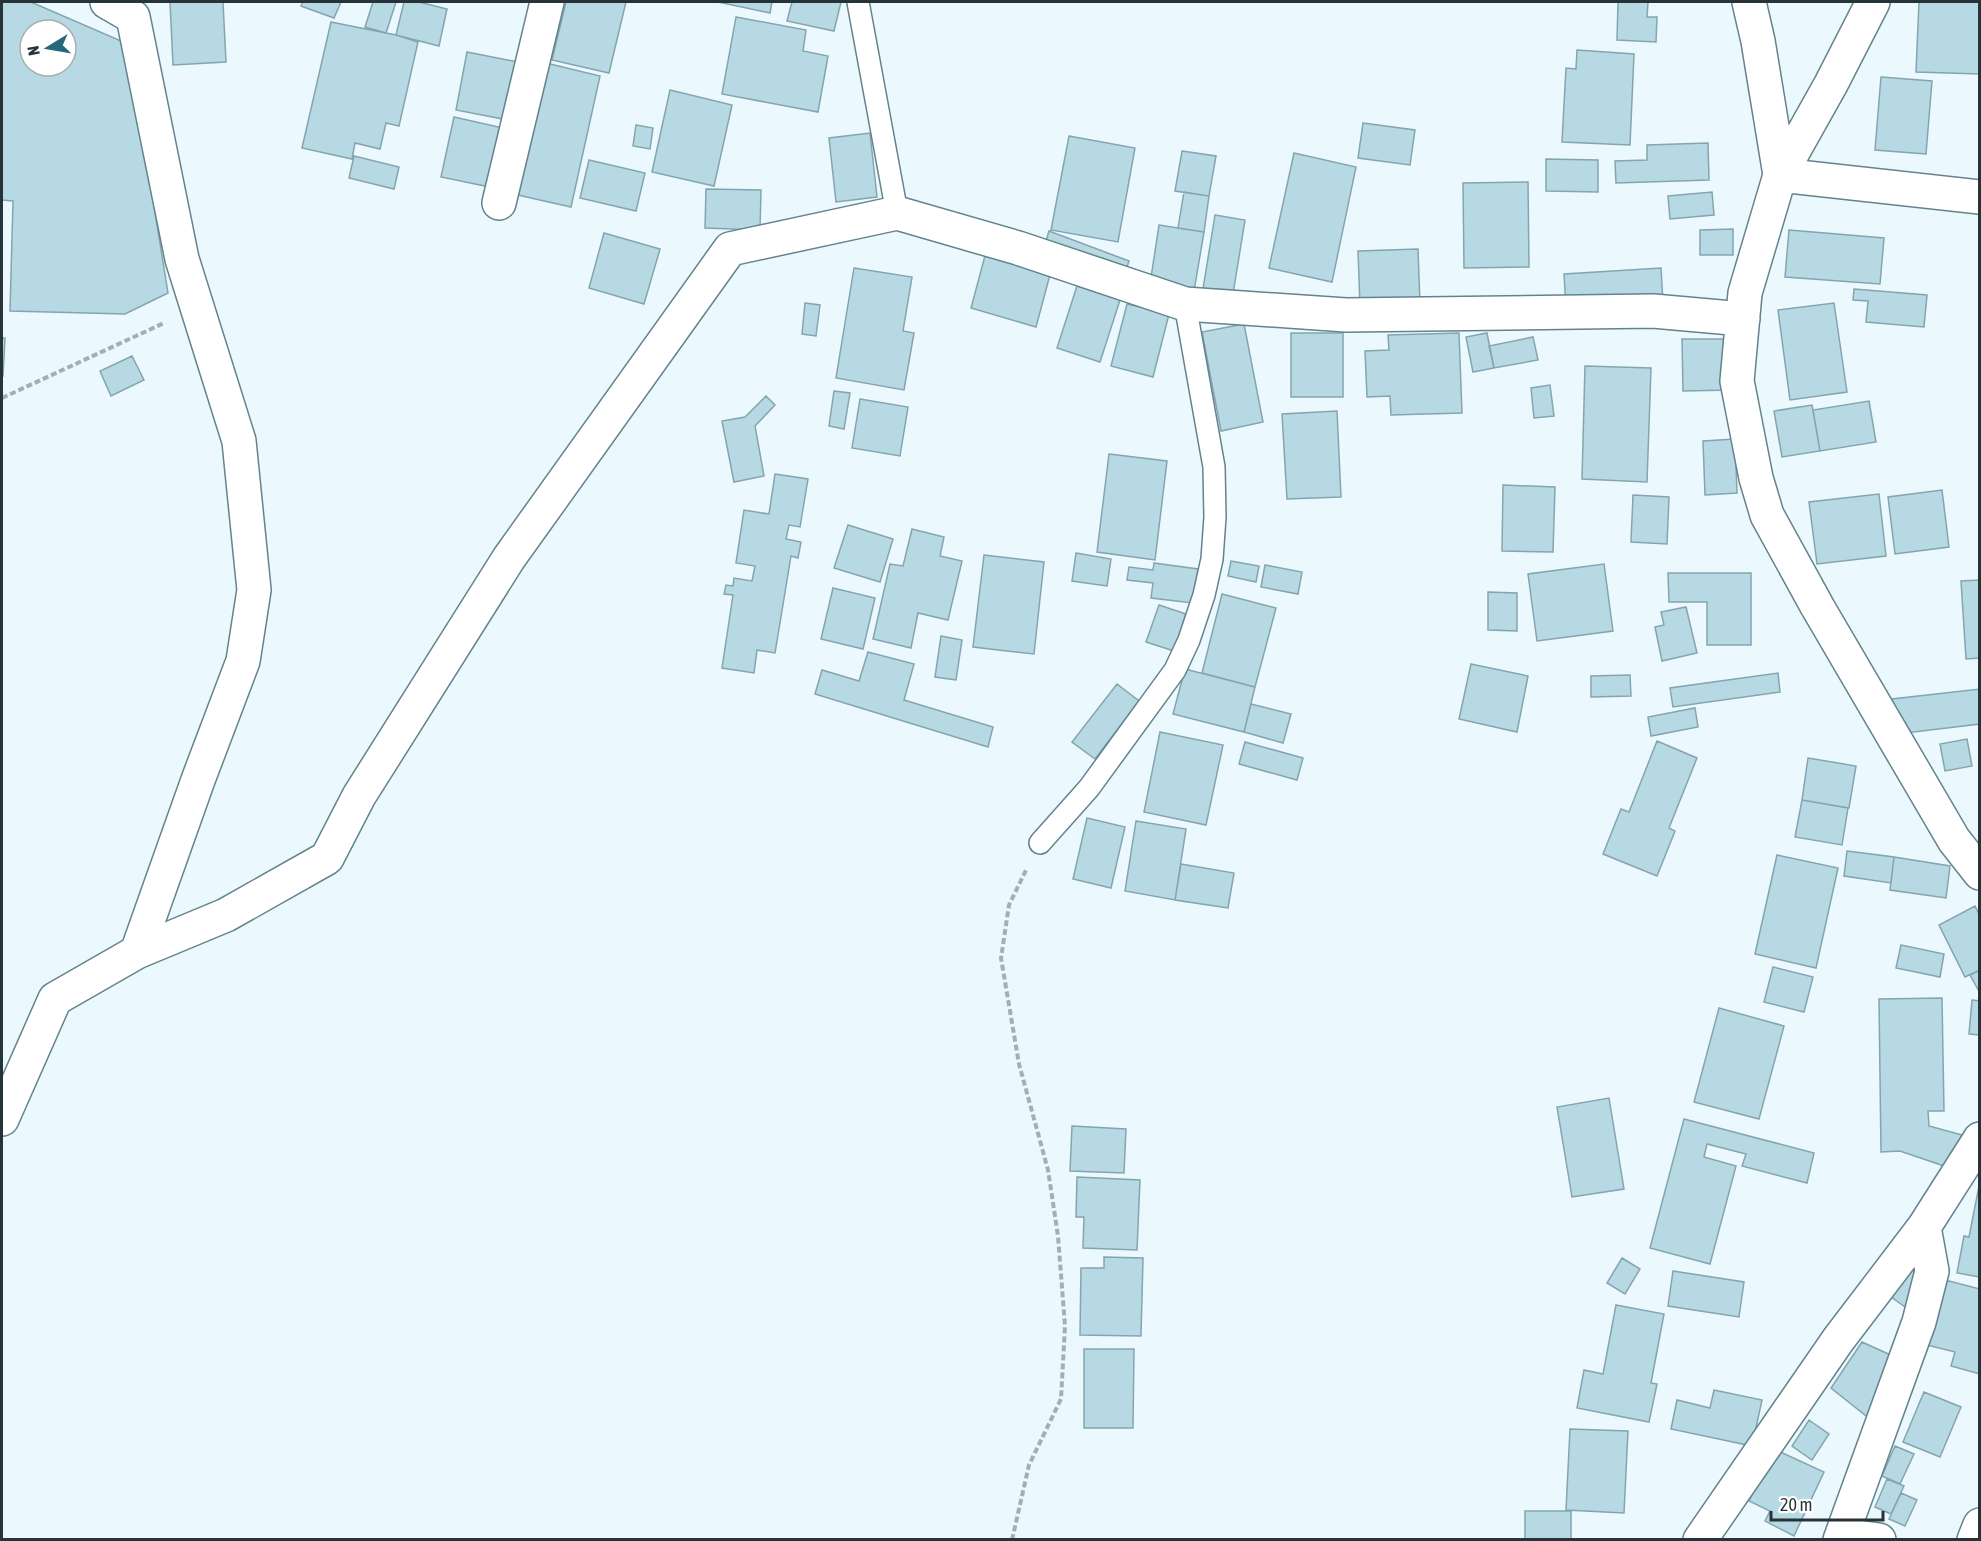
<svg xmlns="http://www.w3.org/2000/svg" width="1981" height="1541" viewBox="0 0 1981 1541" font-family="'Asap Condensed',sans-serif">
  <style>
    .building { fill: #b7d9e4; stroke: #84a5af; stroke-width: 1.5; fill-rule: evenodd }
    .lines { fill: none; stroke-linecap: round; stroke-linejoin: round }
    .service-casing { stroke: #63838d; stroke-width: 24 }
    .minor-casing { stroke: #63838d; stroke-width: 36 }
    .path { stroke: #a2afb4; stroke-width: 4; stroke-dasharray: 6 3; stroke-linecap: butt }
    .service { stroke: #fff; stroke-width: 21 }
    .minor { stroke: #fff; stroke-width: 33 }
  </style>
  <rect width="100%" height="100%" fill="#ebf8fd"/>
  <path class="building" d="M2 2H31L128 44 168 293 125 314 10 311 13 201 2 200ZM30 30H66V66H30Z
    M170 2H223L226 62 173 65Z
    M303 2H341L334 18 301 6Z
    M373 2H396L386 33 365 27Z
    M404 2H419L447 9 439 46 396 35Z
    M566 2H626L609 73 552 60Z
    M718 2H772L770 13Z
    M792 2H841L834 31 787 21Z
    M1618 2H1648L1647 17H1657L1656 42 1617 40Z
    M1919 2H1980V74L1916 72Z
    M736 17 806 30 803 51 828 56 818 112 722 94Z
    M331 22 396 35 418 42 399 126 386 123 380 149 355 143 352 159 302 148Z
    M1577 50 1634 54 1630 145 1562 142 1566 68 1576 69Z
    M467 52 518 62 508 120 456 110Z
    M542 62 600 76 571 207 513 194Z
    M1881 77 1932 81 1926 154 1875 150Z
    M670 90 732 105 714 186 652 172Z
    M454 117 503 128 490 187 441 177Z
    M1363 123 1415 130 1410 165 1358 158Z
    M636 125 653 128 650 149 633 146Z
    M870 133 877 197 836 202 829 138Z
    M1069 136 1135 148 1118 242 1051 230Z
    M1708 143 1709 180 1616 183 1615 161 1647 160V145Z
    M1182 151 1216 156 1209 196 1175 191Z
    M1294 153 1356 167 1332 282 1269 268Z
    M354 156 399 167 394 189 349 178Z
    M1546 159 1598 160V192L1546 191Z
    M589 160 645 173 636 211 580 198Z
    M1528 182 1529 267 1464 268 1463 183Z
    M706 189 761 190 760 230 705 228Z
    M1184 192 1209 196 1204 232 1178 228Z
    M1712 192 1714 215 1670 219 1668 196Z
    M1215 215 1245 220 1233 294 1203 289Z
    M1159 225 1204 232 1194 291 1150 284Z
    M1733 229V255H1700V230Z
    M1789 230 1884 238 1880 284 1785 277Z
    M1049 231 1129 261 1125 273 1045 244Z
    M604 233 660 249 644 304 589 288Z
    M1418 249 1420 304 1360 306 1358 251Z
    M986 252 1051 271 1036 327 971 308Z
    M854 268 912 277 903 331 914 333 904 390 836 378Z
    M1661 268 1663 303 1566 309 1564 274Z
    M1077 286 1120 300 1100 362 1057 348Z
    M1854 289 1927 295 1924 327 1866 322 1868 301 1853 300Z
    M805 303 820 305 816 336 802 334Z
    M1834 303 1847 392 1790 400 1778 310Z
    M1127 304 1169 314 1153 377 1111 366Z
    M1244 324 1263 422 1221 431 1202 332Z
    M1291 333H1343V397H1291Z
    M1459 333 1462 413 1391 415 1390 396 1367 397 1365 351 1389 350 1388 335Z
    M1487 333 1494 368 1473 372 1466 337Z
    M1533 337 1538 360 1494 368 1489 346Z
    M2 338H5L3 376H2Z
    M1682 339H1731L1732 390 1683 391Z
    M132 356 144 380 111 396 100 371Z
    M1585 366 1651 368 1647 482 1582 479Z
    M1550 385 1554 416 1534 418 1531 388Z
    M834 391 850 393 844 429 829 426Z
    M766 396 775 405 755 426 764 476 734 482 722 421 745 417Z
    M860 399 908 407 900 456 852 448Z
    M1869 401 1876 442 1820 451 1813 410Z
    M1812 405 1820 451 1782 457 1774 411Z
    M1337 411 1341 497 1287 499 1282 414Z
    M1735 439 1737 493 1705 495 1703 441Z
    M1109 454 1167 461 1155 560 1097 552Z
    M775 474 808 479 800 527 789 525 786 539 801 542 798 558 791 556 775 653 757 650 754 673 722 668 733 595 724 594 726 585 733 586 734 578 752 581 755 566 736 563 744 510 769 514Z
    M1503 485 1555 487 1553 552 1502 551Z
    M1942 490 1949 547 1895 554 1888 497Z
    M1879 494 1886 556 1817 564 1809 502Z
    M1633 495 1669 497 1667 544 1631 542Z
    M848 525 893 539 880 582 834 568Z
    M912 529 944 537 940 556 962 561 948 620 918 613 911 648 873 639 890 564 903 566Z
    M1076 553 1111 559 1107 586 1072 581Z
    M984 555 1044 562 1034 654 973 647Z
    M1231 561 1259 566 1256 582 1228 576Z
    M1154 563 1198 569 1193 603 1151 598 1153 583 1127 580 1129 567 1153 570Z
    M1604 564 1613 631 1537 641 1528 574Z
    M1265 565 1302 572 1298 594 1261 587Z
    M1668 573H1751V645H1707V602H1669Z
    M1980 580V658L1966 659 1961 581Z
    M833 588 875 598 863 649 821 639Z
    M1488 592 1517 593V631L1488 630Z
    M1222 594 1276 608 1255 687 1202 673Z
    M1159 605 1186 614 1174 651 1146 642Z
    M1686 607 1697 653 1662 661 1655 627 1664 625 1661 612Z
    M941 636 962 640 956 680 935 677Z
    M868 652 914 664 904 700 993 727 988 747 815 694 822 670 859 681Z
    M1471 664 1528 676 1517 732 1459 719Z
    M1185 669 1255 687 1244 732 1173 714Z
    M1778 673 1780 692 1673 707 1670 688Z
    M1630 675 1631 696 1591 697V676Z
    M1117 684 1139 701 1095 759 1072 742Z
    M1980 689V724L1897 734 1892 699Z
    M1251 704 1291 714 1283 743 1244 732Z
    M1695 708 1698 727 1651 736 1648 717Z
    M1160 732 1223 745 1206 825 1144 812Z
    M1967 739 1972 766 1945 771 1940 744Z
    M1657 741 1697 758 1669 828 1675 831 1657 876 1603 854 1621 809 1629 812Z
    M1245 742 1303 758 1297 780 1239 764Z
    M1808 758 1856 766 1849 808 1802 800Z
    M1802 800 1848 808 1842 845 1795 837Z
    M1087 818 1125 827 1111 888 1073 879Z
    M1136 821 1186 829 1175 900 1125 891Z
    M1847 851 1894 857 1891 883 1844 876Z
    M1777 855 1838 868 1816 968 1755 954Z
    M1894 857 1950 866 1946 898 1890 890Z
    M1181 864 1234 873 1228 908 1175 900Z
    M1975 906 1980 916V970L1965 977 1939 925Z
    M1901 945 1944 954 1940 977 1896 968Z
    M1773 967 1813 977 1804 1012 1764 1002Z
    M1980 970V993L1970 975Z
    M1942 998 1944 1111H1928L1929 1126 1973 1138 1950 1168 1900 1151 1881 1152 1879 999Z
    M1972 1000 1980 1001V1035L1969 1034Z
    M1719 1008 1784 1026 1759 1119 1694 1102Z
    M1609 1098 1624 1189 1572 1197 1557 1107Z
    M1684 1119 1814 1153 1807 1183 1742 1166 1746 1154 1707 1144 1704 1157 1736 1166 1710 1264 1650 1248Z
    M1072 1126 1126 1129 1124 1173 1070 1171Z
    M1077 1177 1140 1180 1137 1250 1083 1248 1084 1217H1076Z
    M1980 1181V1277L1957 1273 1964 1236 1969 1237Z
    M1104 1257 1143 1258 1141 1336 1080 1335 1081 1268H1104Z
    M1622 1258 1640 1269 1625 1294 1607 1283Z
    M1911 1269 1925 1279 1905 1307 1890 1296Z
    M1673 1271 1744 1282 1739 1317 1668 1306Z
    M1945 1280 1980 1289V1374L1951 1366 1955 1352 1927 1345Z
    M1616 1305 1664 1314 1651 1383 1657 1384 1649 1422 1577 1408 1584 1370 1603 1374Z
    M1862 1342 1895 1357 1870 1419 1831 1388Z
    M1084 1349H1134L1133 1428H1084Z
    M1714 1390 1762 1400 1752 1446 1671 1429 1677 1400 1710 1408Z
    M1924 1392 1961 1407 1940 1457 1903 1442Z
    M1809 1420 1829 1434 1812 1460 1792 1446Z
    M1570 1429 1628 1431 1624 1513 1566 1510Z
    M1895 1446 1914 1454 1900 1484 1882 1476Z
    M1774 1449 1824 1472 1794 1536 1765 1521 1770 1511 1749 1501Z
    M1887 1479 1904 1486 1891 1514 1875 1507Z
    M1901 1493 1917 1500 1905 1526 1889 1519Z
    M1525 1511H1571V1540H1525Z"/>
  <g class="lines">
    <g class="service-casing">
      <path id="service" d="M858 2 897 213
        M1040 843 1089 788 1175 670 1189 640 1204 595 1212 559 1215 517 1214 467 1185 304"/>
    </g>
    <g class="minor-casing">
      <path id="minor" d="M107 2 133 17 182 259 239 441 254 590 243 661 198 780 137 952
        M1749 2 1758 41 1780 175
        M1873 2 1831 84 1780 175 1745 293 1737 381 1756 478 1767 515 1817 606 1954 840 1980 873
        M1780 175 1980 197
        M499 203 547 2
        M2 1119 55 999 137 952 226 915 327 858 359 796 509 558 730 249 897 213 1018 248 1185 304 1346 315 1653 311 1743 319
        M1842 1535 1879 1540
        M1700 1540 1838 1340 1924 1227 1980 1139
        M1840 1540 1919 1322 1932 1271 1924 1227
        M1974 1540 1980 1525"/>
    </g>
    <path class="path" d="M2 398 164 323
      M1012 1540 1029 1465 1061 1399 1065 1326 1058 1236 1048 1170 1019 1064 1001 958 1009 905 1027 868"/>
    <use href="#service" class="service"/>
    <use href="#minor" class="minor"/>
  </g>
  <rect width="1981" height="1541" fill="none" stroke="#263338" stroke-width="6"/>
  <g transform="translate(48 48) rotate(259)"><circle r="28" fill="#ffffff" stroke="#a8adaf" stroke-width="1.5"/>
  <path d="M0-4.5L10 22L0 15L-10 22Z" fill="#25687a"/>
  <text y="-9" font-size="16" font-weight="bold" text-anchor="middle" fill="#263338">N</text>
  </g>
  <path d="M1771 1511v9h112v-9" fill="none" stroke="#263338" stroke-width="3"/>
  <text x="1780" y="1511" font-size="18" fill="#263338" stroke="#ffffff" stroke-width="4.5" paint-order="stroke">20 m</text>
</svg>
